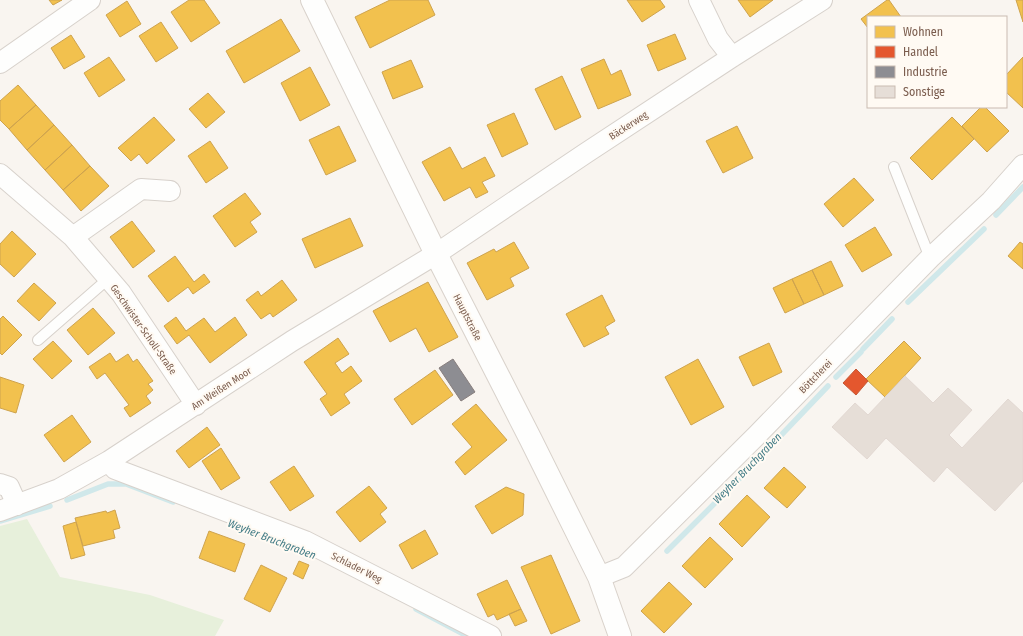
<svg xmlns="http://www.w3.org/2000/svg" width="1023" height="636" viewBox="0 0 1023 636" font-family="'Fira Sans Condensed',sans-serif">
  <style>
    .green { fill: #e7f0db }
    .homes { fill: #f2c14e; stroke: #cea34e }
    .shops { fill: #e4572e; stroke: #c45837 }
    .industry { fill: #8d8d92; stroke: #877e7d }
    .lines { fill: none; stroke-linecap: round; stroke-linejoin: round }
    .stream { stroke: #d0e8ea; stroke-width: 5.5 }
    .building { fill: #e6ded7; stroke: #e2d8d2 }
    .service-casing { stroke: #d7d1cb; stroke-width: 12 }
    .minor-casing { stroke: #d7d1cb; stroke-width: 22 }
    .secondary-casing { stroke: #d9d2cb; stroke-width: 24 }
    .service { stroke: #fefefd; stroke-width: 10 }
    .minor { stroke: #fefefd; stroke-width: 20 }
    .secondary { stroke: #fefefd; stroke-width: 22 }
    .labels { text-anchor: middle; stroke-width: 4; stroke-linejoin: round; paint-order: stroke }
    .street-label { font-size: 10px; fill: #7a5c4d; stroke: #fffaf3 }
    .water-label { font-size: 11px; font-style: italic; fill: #437c86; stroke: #fffaf3 }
  </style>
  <rect width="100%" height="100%" fill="#f9f5f0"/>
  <path class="green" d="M27 519 60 577 150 595 224 620 215 636H0V526Z"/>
  <path class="homes" d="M49 0H62L53 5Z
    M189 0H204L220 23 191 42 171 12Z
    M390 0H428L435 15 370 48 355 17Z
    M627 0H660L665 7 642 22Z
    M738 0H773L750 17Z
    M887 0H889L901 17H868V28L861 19Z
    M1016 0H1023V22Z
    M127 1 141 24 120 37 106 15Z
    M281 19 300 51 244 83 226 51Z
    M161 22 178 48 156 62 139 36Z
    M675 34 686 59 658 71 647 45Z
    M71 35 85 57 64 69 51 48Z
    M109 57 125 80 99 97 84 73Z
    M1023 57V108L1006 92V75Z
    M604 59 611 75 621 70 631 95 598 109 581 69Z
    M411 60 423 87 393 99 382 72Z
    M310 67 330 105 300 121 281 83Z
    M562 76 581 117 555 130 535 89Z
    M18 85 36 105 9 129 0 120V101Z
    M208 93 225 112 206 128 189 109Z
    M36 105 54 125 27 150 9 129Z
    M981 107H985L1009 131 987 152 962 126Z
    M514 113 528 144 502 157 487 125Z
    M154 117 175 140 147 164 139 154 131 161 118 148Z
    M952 117 974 139 932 180 910 158Z
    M54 125 72 145 45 170 27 150Z
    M339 126 356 161 326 175 309 140Z
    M737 126 753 158 723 173 706 141Z
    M210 141 228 168 206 183 188 156Z
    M72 145 90 166 63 190 45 170Z
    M450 147 462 169 485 157 495 176 482 182 488 192 476 198 470 187 444 201 422 162Z
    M90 166 109 186 81 211 63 190Z
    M854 178 874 200 843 227 824 204Z
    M245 193 261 214 250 222 257 232 235 247 213 216Z
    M350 218 363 246 315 268 302 239Z
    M132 221 155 251 133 268 110 237Z
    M875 227 892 255 862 272 845 245Z
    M12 231 36 254 14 277 0 264V244Z
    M514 242 529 268 510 278 514 286 487 300 467 263 494 249 496 252Z
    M1020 242 1023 244V269L1008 256Z
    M175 256 194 282 204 274 210 282 193 294 188 287 168 302 148 276Z
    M831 261 843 286 824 295 812 270Z
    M812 270 824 295 804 304 792 279Z
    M792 279 804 304 785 313 773 288Z
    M282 280 297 300 273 317 270 313 261 319 246 300 258 291 261 296Z
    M428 282 458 337 429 352 416 328 390 342 373 311Z
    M34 283 56 303 39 321 17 301Z
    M602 295 615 321 605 327 609 334 584 347 566 314Z
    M93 308 115 333 88 355 67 330Z
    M3 316 22 335 2 355 0 353V319Z
    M176 317 186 331 204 318 215 332 235 317 247 335 210 363 189 335 177 344 164 326Z
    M338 338 349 354 335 363 342 373 351 366 362 381 344 394 350 403 331 416 320 399 327 394 304 362Z
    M53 341 72 361 52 379 33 359Z
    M904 341 921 358 885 397 866 379Z
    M769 343 782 372 753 386 739 357Z
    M110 353 116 362 128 354 133 362 137 359 153 381 148 384 153 390 146 396 151 403 130 417 124 408 129 405 105 373 97 379 89 367Z
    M698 359 724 407 691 425 665 377Z
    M435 370 453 395 412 425 394 399Z
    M0 377 24 385 16 413 0 408Z
    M476 404 507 440 465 475 455 462 472 447 452 424Z
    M72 415 91 442 64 462 44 435Z
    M207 427 220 445 189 468 176 451Z
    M221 448 240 478 221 490 202 461Z
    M294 466 314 496 290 511 270 482Z
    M784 467 806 487 787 508 764 488Z
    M369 486 387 508 380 514 386 522 360 542 336 512Z
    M506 487 524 494 523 515 492 534 475 506Z
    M747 495 770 517 742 547 719 524Z
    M115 510 120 528 113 530 115 538 83 546 75 518 106 511 107 513Z
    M76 522 85 555 71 559 63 526Z
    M425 530 438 554 412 569 399 545Z
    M209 531 245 544 235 572 199 558Z
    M710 537 733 559 705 588 682 566Z
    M551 555 580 621 551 634 521 567Z
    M299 561 309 565 303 579 293 574Z
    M261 565 287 578 270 612 244 599Z
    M507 580 521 609 497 620 494 614 488 617 477 594Z
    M669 582 692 604 664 633 641 611Z
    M521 609 527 621 515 626 509 614Z"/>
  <path class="shops" d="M856 369 868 381 856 395 843 383Z"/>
  <path class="industry" d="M453 359 475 392 461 401 439 368Z"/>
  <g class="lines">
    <path class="stream" d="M996 215 1023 187
      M908 302 984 229
      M863 349 892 319
      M836 377 861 352
      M67 500 108 484H126L173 502
      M0 521 50 506
      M667 551 747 471 828 386
      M416 609 467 636"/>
  </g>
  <path class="building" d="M905 376 933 403 948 388 972 410 949 435 962 448 1008 399 1023 413V481L995 511 947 467 934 482 886 438 867 459 832 427 855 403 868 415Z"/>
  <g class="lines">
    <g class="service-casing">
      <path id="service" d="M894 167 930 258
        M38 340 109 278"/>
    </g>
    <g class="minor-casing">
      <path id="minor" d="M699 0 718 39 732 57
        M0 63 90 0
        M0 174 73 237 121 293 196 405
        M73 237 141 189 170 191
        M109 461 115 469 305 541 491 636
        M0 484 9 487 17 505
        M0 511 59 489 109 461 292 341 436 254 586 153 732 57 822 0
        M599 577 624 567 757 435 930 258 991 201 1023 165"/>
    </g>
    <g class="secondary-casing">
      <path id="secondary" d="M312 0 436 254 531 440 599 577 620 636"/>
    </g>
    <use href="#service" class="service"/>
    <use href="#minor" class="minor"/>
    <use href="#secondary" class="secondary"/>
  </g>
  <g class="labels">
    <g class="street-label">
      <text transform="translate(628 125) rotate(-33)" y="4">Bäckerweg</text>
      <text transform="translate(468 317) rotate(63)" y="4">Hauptstraße</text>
      <text transform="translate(144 329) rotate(55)" y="4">Geschwister-Scholl-Straße</text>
      <text transform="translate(815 376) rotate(-46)" y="4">Böttcherei</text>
      <text transform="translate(221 388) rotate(-33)" y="4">Am Weißen Moor</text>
      <text transform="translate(357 567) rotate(27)" y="4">Schlader Weg</text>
    </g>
    <g class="water-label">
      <text transform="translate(747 468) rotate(-46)" y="4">Weyher Bruchgraben</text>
      <text transform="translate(272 539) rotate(21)" y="4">Weyher Bruchgraben</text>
    </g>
  </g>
  <rect x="867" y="16" width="140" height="92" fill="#fffaf3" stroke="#cabbb1"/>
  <rect x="875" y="26" width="20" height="12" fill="#f2c14e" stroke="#cabbb1"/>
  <text x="903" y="36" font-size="12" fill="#7a5c4d">Wohnen</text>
  <rect x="875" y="46" width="20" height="12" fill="#e4572e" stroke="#cabbb1"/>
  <text x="903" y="56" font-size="12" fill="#7a5c4d">Handel</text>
  <rect x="875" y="66" width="20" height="12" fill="#8d8d92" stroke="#cabbb1"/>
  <text x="903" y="76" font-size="12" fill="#7a5c4d">Industrie</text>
  <rect x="875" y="86" width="20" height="12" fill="#e6ded7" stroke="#cabbb1"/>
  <text x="903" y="96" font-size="12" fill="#7a5c4d">Sonstige</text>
</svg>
